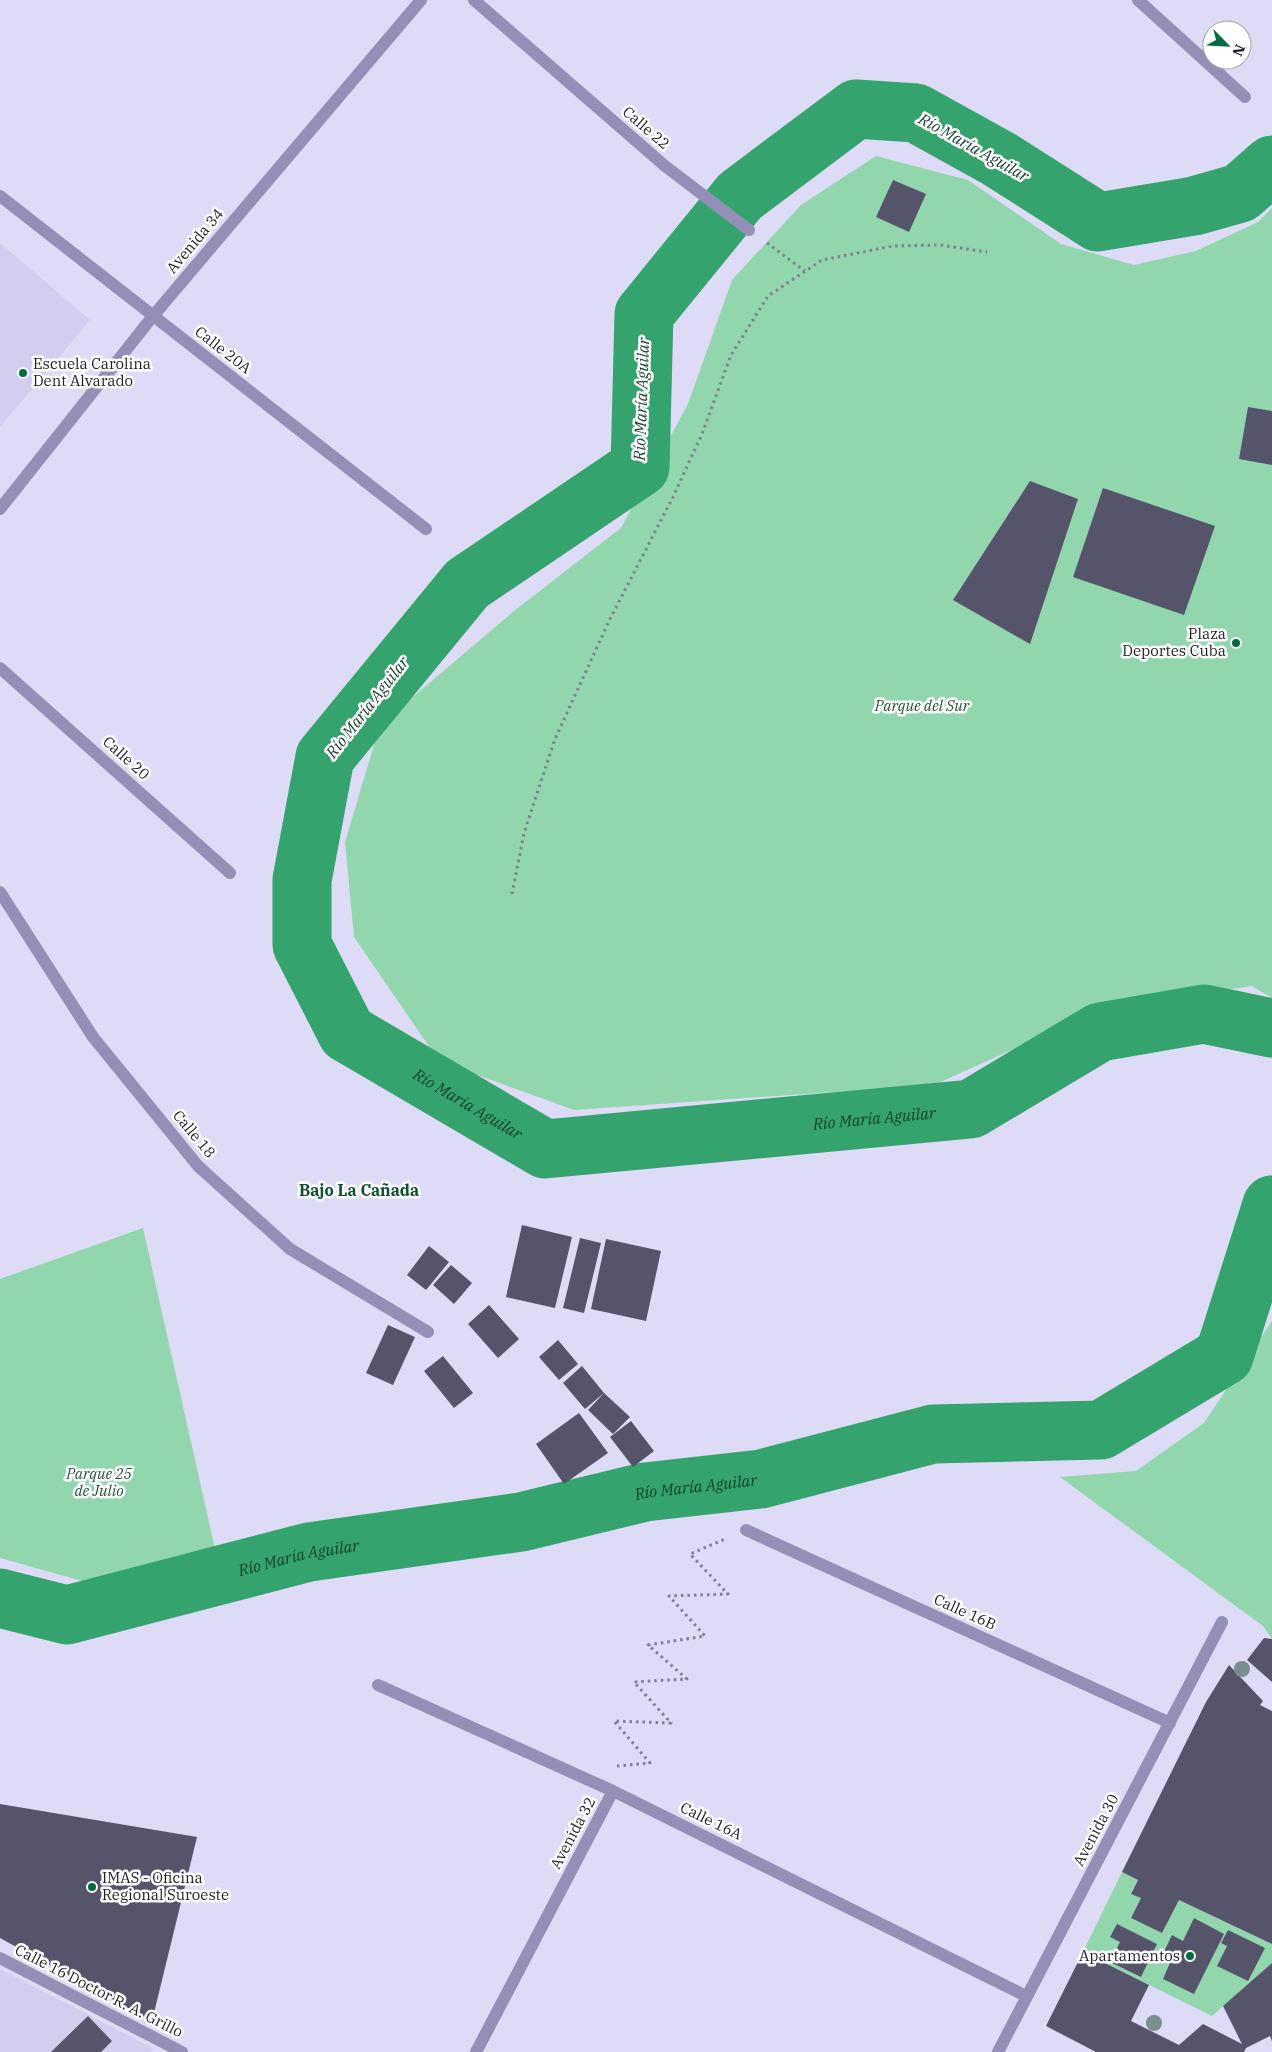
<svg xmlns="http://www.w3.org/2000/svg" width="1272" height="2052" viewBox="0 0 1272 2052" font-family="'IBM Plex Serif',serif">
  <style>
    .built { fill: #d1cef0 }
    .green { fill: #92d6ae }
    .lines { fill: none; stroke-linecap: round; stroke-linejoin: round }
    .river { stroke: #34a36d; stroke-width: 59 }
    .building { fill: #56546b }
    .path { stroke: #807f91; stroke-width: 3; stroke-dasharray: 2.5 4; stroke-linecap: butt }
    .minor { stroke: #948fb7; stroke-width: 12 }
    .tree { fill: #788f8e }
    .poi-dot { fill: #036b42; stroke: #fff; stroke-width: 2 }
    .labels { text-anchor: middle; stroke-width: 5; stroke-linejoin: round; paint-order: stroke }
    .street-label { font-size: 15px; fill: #1f1e27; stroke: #fff }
    .poi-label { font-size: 15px; fill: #1f1e27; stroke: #fff; text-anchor: start }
    .park-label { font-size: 15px; font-style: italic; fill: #255139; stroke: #fff }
    .water-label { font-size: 16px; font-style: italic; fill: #103d27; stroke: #fff }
    .neighbourhood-label { font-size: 16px; font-weight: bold; fill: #0e4d30; stroke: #fff }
  </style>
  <rect width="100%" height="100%" fill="#dddbf6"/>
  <path class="built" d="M0 243 90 320 0 427Z
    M0 1969 154 2049 151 2052H0Z"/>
  <path class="green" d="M876 156 968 180 1061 244 1134 265 1196 251 1258 222 1272 208V998L1252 986 1106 1007 934 1085 574 1110 439 1061 354 937 345 842 380 725 514 611 621 528 688 404 732 280 801 205Z
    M143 1228 222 1580 86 1582 0 1558V1279Z
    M1272 1321V1639L1263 1626 1060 1477 1136 1471 1204 1423Z
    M1122 1872 1138 1880 1131 1893 1141 1898 1131 1918 1162 1933 1179 1900 1272 1944V1963L1212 2016 1083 1952Z"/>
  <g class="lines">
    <g class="river">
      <path id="s1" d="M1272 165 1240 193 1194 206 1098 222 999 159 916 113 856 109 740 196 644 314 640 467 467 584 325 757 302 880V945L347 1033 545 1149 971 1109 1100 1032 1204 1014 1272 1028"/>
      <path id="s2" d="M0 1598 67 1615 309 1552 521 1522 645 1492 761 1479 933 1434 1101 1430 1224 1356 1272 1205"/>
    </g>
  </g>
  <path class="building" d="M893 180 926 194 909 232 876 217Z
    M1248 407 1272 411V465L1239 459Z
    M1030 481 1078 499 1030 644 953 600Z
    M1103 488 1215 526 1184 615 1073 577Z
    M522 1225 572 1237 555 1308 506 1297Z
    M580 1238 601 1243 584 1313 563 1308Z
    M606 1239 661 1251 646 1321 591 1309Z
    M429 1246 449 1262 426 1290 407 1275Z
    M451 1265 472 1283 454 1304 433 1285Z
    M489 1305 519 1339 498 1358 468 1324Z
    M388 1325 415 1337 393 1385 366 1373Z
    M558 1340 578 1364 559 1380 539 1357Z
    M443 1356 473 1393 454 1408 424 1371Z
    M582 1366 604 1393 585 1409 563 1383Z
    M604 1393 630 1417 613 1434 588 1410Z
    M579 1413 608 1453 564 1484 536 1444Z
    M631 1421 654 1451 633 1467 610 1437Z
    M1264 1638 1272 1639V1682L1247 1660Z
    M1229 1665 1263 1701 1260 1705 1272 1711V1944L1179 1900 1162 1933 1131 1918 1141 1898 1131 1894 1138 1880 1122 1872 1206 1702Z
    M0 1804 197 1837 152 2021 0 1938Z
    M1194 1918 1224 1934 1194 1994 1163 1979 1172 1958 1163 1954 1172 1935 1183 1941Z
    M1117 1924 1157 1944 1141 1977 1110 1962 1120 1942 1110 1937Z
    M1228 1930 1265 1948 1248 1981 1217 1966 1227 1946 1221 1943Z
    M1083 1952 1149 1985 1131 2021 1179 2045 1203 2024 1242 2044 1223 2006 1272 1963V2041L1270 2036 1246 2048 1244 2052H1096L1046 2026Z
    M88 2016 112 2041 101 2052H51Z"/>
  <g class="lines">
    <path class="path" d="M767 243 805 271
      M512 894 524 833 555 739 609 621 673 497 702 434 731 355 768 296 822 260 893 246 940 245 987 252
      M617 1766 650 1763 614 1721 671 1723 634 1682 687 1679 648 1645 705 1636 669 1596 728 1594 690 1554 725 1539"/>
    <path class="minor" d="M474 0 665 166 749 230
      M1138 0 1245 97
      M0 196 426 529
      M0 509 153 316 421 0
      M0 668 230 873
      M0 892 93 1037 198 1166 290 1249 428 1332
      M746 1530 1170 1723
      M378 1685 613 1791 1026 1996
      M0 1958 182 2052
      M476 2052 613 1791
      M998 2052 1222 1622"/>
  </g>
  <g class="tree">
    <circle cx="1242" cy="1669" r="8"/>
    <circle cx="1154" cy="2023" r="8"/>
  </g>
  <g class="poi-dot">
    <circle cx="23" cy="373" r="5"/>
    <circle cx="1236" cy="643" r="5"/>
    <circle cx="92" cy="1887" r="5"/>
    <circle cx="1190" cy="1956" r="5"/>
  </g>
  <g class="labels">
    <g class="street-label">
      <text transform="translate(646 128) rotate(41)" y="5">Calle 22</text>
      <text transform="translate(195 241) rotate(-50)" y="5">Avenida 34</text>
      <text transform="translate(223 350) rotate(38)" y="5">Calle 20A</text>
      <text transform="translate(126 758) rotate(42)" y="5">Calle 20</text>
      <text transform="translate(194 1134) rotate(50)" y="5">Calle 18</text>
      <text transform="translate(965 1612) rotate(24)" y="5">Calle 16B</text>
      <text transform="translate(711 1821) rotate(26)" y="5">Calle 16A</text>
      <text transform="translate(1096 1830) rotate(-62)" y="5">Avenida 30</text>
      <text transform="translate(573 1833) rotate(-62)" y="5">Avenida 32</text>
      <text transform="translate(99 1991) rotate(27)" y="5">Calle 16 Doctor R. A. Grillo</text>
    </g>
    <g class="poi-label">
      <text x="33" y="369">Escuela Carolina<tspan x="33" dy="17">Dent Alvarado</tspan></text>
      <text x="1226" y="639" text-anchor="end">Plaza<tspan x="1226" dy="17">Deportes Cuba</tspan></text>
      <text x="102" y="1883">IMAS - Oficina<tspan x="102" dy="17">Regional Suroeste</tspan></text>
      <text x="1180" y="1961" text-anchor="end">Apartamentos</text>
    </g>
    <g class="park-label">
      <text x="922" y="711">Parque del Sur</text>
      <text x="99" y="1479">Parque 25<tspan x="99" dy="17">de Julio</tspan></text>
    </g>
    <g class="water-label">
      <text transform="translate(974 147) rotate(29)" y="6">Río María Aguilar</text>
      <text transform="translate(641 399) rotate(-88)" y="6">Río María Aguilar</text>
      <text transform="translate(367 707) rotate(-52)" y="6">Río María Aguilar</text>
      <text dy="6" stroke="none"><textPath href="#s1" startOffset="1772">Río María Aguilar</textPath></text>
      <text dy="6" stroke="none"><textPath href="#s1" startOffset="2192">Río María Aguilar</textPath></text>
      <text dy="6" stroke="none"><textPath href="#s2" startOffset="712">Río María Aguilar</textPath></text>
      <text dy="6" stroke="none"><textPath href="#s2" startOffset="308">Río María Aguilar</textPath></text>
    </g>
    <g class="neighbourhood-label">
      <text x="359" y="1196">Bajo La Cañada</text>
    </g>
  </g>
  <g transform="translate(1227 45) rotate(114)"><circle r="24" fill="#ffffff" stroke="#a5a5a9"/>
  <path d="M0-4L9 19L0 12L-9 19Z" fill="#036b42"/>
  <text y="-8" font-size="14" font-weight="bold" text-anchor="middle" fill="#1f1e27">N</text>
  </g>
</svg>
